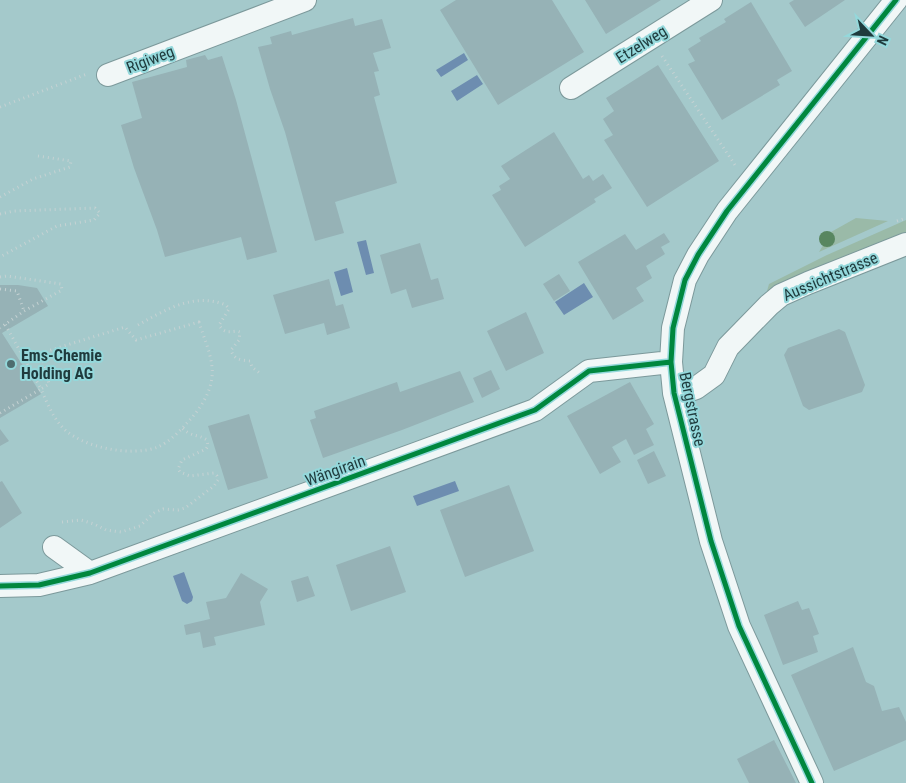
<svg xmlns="http://www.w3.org/2000/svg" width="906" height="783" viewBox="0 0 906 783" font-family="'Roboto Condensed',sans-serif">
  <style>
    .green { fill: #9abaa8 }
    .water { fill: #6d8db0 }
    .building { fill: #96b2b6 }
    .lines { fill: none; stroke-linecap: round; stroke-linejoin: round }
    .minor-casing { stroke: #7c999b; stroke-width: 24 }
    .path { stroke: #c5d2d3; stroke-width: 3; stroke-dasharray: 1 4; stroke-linecap: butt }
    .minor { stroke: #f1f7f7; stroke-width: 22 }
    .cycleway-casing { stroke: #94d8db; stroke-width: 8 }
    .cycleway { stroke: #00873e; stroke-width: 5 }
    .tree { fill: #588660 }
    .poi-dot { fill: #4e6d6f; stroke: #94d8db; stroke-width: 2 }
    .labels { text-anchor: middle; stroke-width: 4; stroke-linejoin: round; paint-order: stroke }
    .street-label { font-size: 16px; fill: #1f3b3d; stroke: #94d8db }
    .poi-label { font-size: 16px; font-weight: bold; fill: #1f3b3d; stroke: #94d8db; text-anchor: start }
  </style>
  <rect width="100%" height="100%" fill="#a4c9cb"/>
  <path class="green" d="M856 218 888 221 819 252 831 232Z
    M906 220V233L840 260 768 294 767 291 769 284 827 255Z"/>
  <path class="water" d="M464 53 468 60 441 77 436 70Z
    M477 75 483 84 457 101 451 91Z
    M366 240 374 273 366 275 357 242Z
    M347 268 353 292 341 296 334 272Z
    M584 283 593 297 564 315 555 302Z
    M455 481 459 491 417 506 413 496Z
    M184 572 193 597 192 601 187 604 182 601 173 576Z"/>
  <path class="building" d="M456 0H552L584 52 498 105 440 10Z
    M585 0H661L606 34Z
    M794 0H845L805 27 789 3Z
    M751 2 792 71 777 80 780 85 722 120 688 64 695 61 688 49 701 41 699 38 726 22 724 19Z
    M353 18 355 26 382 19 391 48 373 53 379 71 374 72 380 95 374 97 397 183 335 202 344 233 315 241 285 132 270 89 258 47 272 44 270 37 291 31 292 35Z
    M205 55 208 60 222 56 236 100 277 252 247 260 241 237 165 257 157 230 134 168 121 125 142 118 132 82 187 67 186 60Z
    M658 65 719 161 647 207 604 140 613 135 603 119 614 111 606 98Z
    M554 132 583 179 589 175 593 181 603 174 612 188 594 199 596 202 525 247 492 195 501 190 499 186 510 179 501 166Z
    M664 233 670 242 661 247 665 254 646 266 652 278 636 288 644 301 613 320 578 262 625 234 636 250Z
    M420 243 431 280 438 278 444 299 412 308 406 289 391 294 380 255Z
    M559 274 570 291 554 301 543 284Z
    M329 279 336 306 343 304 350 328 327 335 324 323 285 334 273 295Z
    M0 285H18L37 288 48 306 2 333 41 394 0 418Z
    M526 312 544 353 506 371 487 331Z
    M839 329 845 332 865 385 862 392 809 410 803 406 784 355 788 348Z
    M491 370 500 389 482 398 473 378Z
    M460 371 474 402 402 430 323 458 310 420 316 418 314 411 397 382 400 392Z
    M630 382 654 424 646 429 654 445 634 455 626 439 612 447 621 462 600 474 567 416Z
    M249 414 268 478 228 490 208 426Z
    M0 429 9 441 0 446Z
    M654 451 666 476 648 484 637 460Z
    M2 481 22 513 0 528V482Z
    M509 485 534 551 465 577 440 510Z
    M390 546 406 592 351 611 336 565Z
    M241 573 268 589 260 602 265 625 214 637 216 645 203 648 200 632 186 635 184 625 210 619 206 602 226 598Z
    M308 576 315 596 297 602 291 581Z
    M798 601 802 610 809 608 819 634 813 636 818 652 783 665 764 615Z
    M853 647 866 682 874 686 882 711 899 707 906 722V740L834 771 791 675Z
    M774 740 796 783H749L737 759Z"/>
  <g class="lines">
    <g class="minor-casing">
      <path id="minor" d="M108 75 305 0
        M571 88 711 0
        M674 393 687 391 696 388 714 375 728 347 769 305 781 295 808 283 906 244
        M54 547 90 573
        M0 586 39 585 90 573 535 410 589 371 671 362
        M812 783 739 626 711 541 674 393 671 362 673 328 685 280 698 255 727 211 896 0"/>
    </g>
    <path class="path" d="M662 56 735 165
      M0 107 87 74
      M0 197 33 179 70 167 71 161 38 156
      M0 214 14 211 95 208 100 213 94 220 57 226 0 257
      M897 221 906 218
      M0 277 7 276 61 284 62 290 24 311 0 328
      M0 289 17 291 24 311
      M199 322C204 339 214 359 212 377 210 395 199 410 187 423 179 432 169 442 158 447 132 457 84 448 64 429 53 418 47 403 41 389L49 384 41 353 125 327 136 340Z
      M138 325C165 310 194 292 226 305L229 309 219 325C224 333 228 332 237 331L240 332 239 340 231 350C234 360 241 360 250 361L252 367 261 374
      M0 413 41 389 5 324
      M62 522 81 520 94 524 106 530 121 532 140 526 154 513 163 509 178 510 185 508 214 486 218 480 217 476 214 473 190 476 180 472 178 469 182 460 206 449 208 446 207 440C198 434 191 437 182 428"/>
    <use href="#minor" class="minor"/>
    <g class="cycleway-casing">
      <path id="cycleway" d="M0 586 39 585 90 573 535 410 589 371 671 362
        M812 783 739 626 711 541 674 393 671 362 673 328 685 280 698 255 727 211 896 0"/>
    </g>
    <use href="#cycleway" class="cycleway"/>
  </g>
  <circle class="tree" cx="827" cy="239" r="8"/>
  <circle class="poi-dot" cx="11" cy="364" r="5"/>
  <g class="labels">
    <g class="street-label">
      <text transform="translate(641 44) rotate(-32)" y="6">Etzelweg</text>
      <text transform="translate(150 59) rotate(-21)" y="6">Rigiweg</text>
      <text transform="translate(830 276) rotate(-23)" y="6">Aussichtstrasse</text>
      <text transform="translate(693 409) rotate(78)" y="6">Bergstrasse</text>
      <text transform="translate(335 470) rotate(-20)" y="6">Wängirain</text>
    </g>
    <g class="poi-label">
      <text x="21" y="361">Ems-Chemie<tspan x="21" dy="18">Holding AG</tspan></text>
    </g>
  </g>
  <g transform="translate(871 35) rotate(115)" stroke="#94d8db" stroke-width="4" paint-order="stroke">
  <path d="M0-4L9 19L0 12L-9 19Z" fill="#1f3b3d"/>
  <text y="-8" font-size="14" font-weight="bold" text-anchor="middle" fill="#1f3b3d">N</text>
  </g>
</svg>
